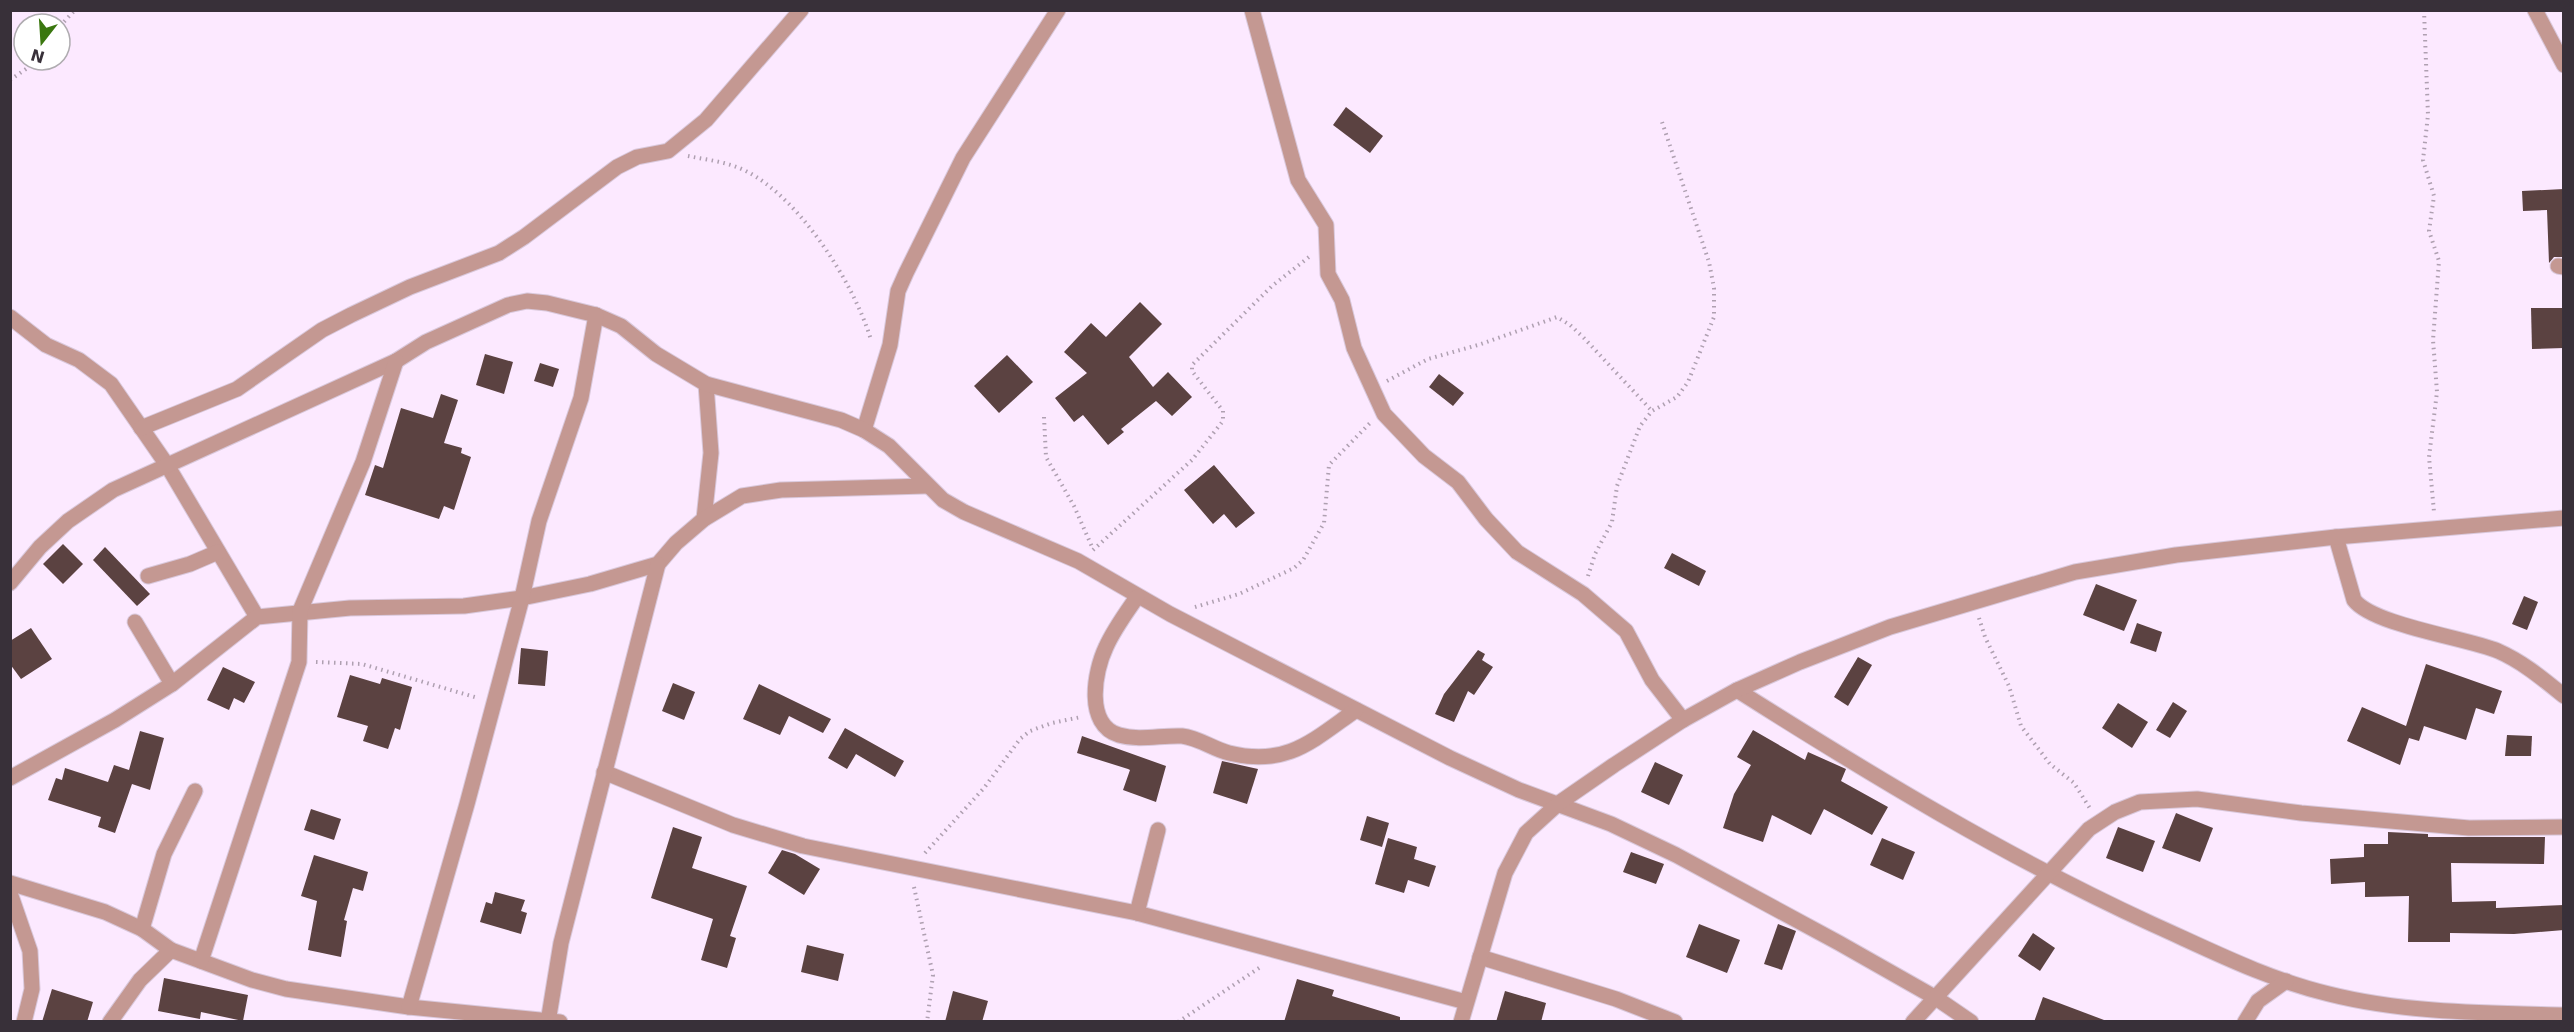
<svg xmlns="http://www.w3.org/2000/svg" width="2574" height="1032" font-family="'DejaVu Sans',sans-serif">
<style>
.building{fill:#5b4241}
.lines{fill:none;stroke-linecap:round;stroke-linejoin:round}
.minor-casing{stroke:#d9c8db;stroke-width:17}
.path{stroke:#afa0b1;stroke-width:4;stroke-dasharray:1.5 4.5;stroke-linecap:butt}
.minor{stroke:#c49892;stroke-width:15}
</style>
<rect width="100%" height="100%" fill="#fce9ff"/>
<!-- building -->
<g class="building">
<path d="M1346 107 1383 136 1370 153 1333 125Z"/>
<path d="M2564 189V257H2554L2549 263 2547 210 2523 211 2522 191Z"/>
<path d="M1140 302 1162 324 1129 357 1153 387 1168 372 1192 397 1172 416 1156 401 1121 429 1124 432 1108 445 1083 415 1074 422 1055 398 1087 373 1064 352 1091 323 1106 337Z"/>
<path d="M2531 308H2564V348L2532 349Z"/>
<path d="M485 354 513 362 504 394 476 385Z"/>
<path d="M1007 355 1033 382 999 413 974 386Z"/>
<path d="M540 363 559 369 553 387 534 381Z"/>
<path d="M1439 374 1464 393 1453 406 1429 387Z"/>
<path d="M441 394 458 400 444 443 462 448 461 453 471 457 454 510 444 506 439 519 365 495 375 465 383 468 401 408 433 418Z"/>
<path d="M1214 465 1255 513 1236 528 1224 514 1213 524 1184 490Z"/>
<path d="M63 544 83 564 63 584 43 564Z"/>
<path d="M105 547 150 594 137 606 93 560Z"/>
<path d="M1672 553 1706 571 1699 586 1664 568Z"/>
<path d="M2096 584 2137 600 2124 631 2083 615Z"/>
<path d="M2524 596 2538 602 2527 630 2512 624Z"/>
<path d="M2137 623 2162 632 2156 652 2130 643Z"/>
<path d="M31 628 52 659 21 679 10 664V641Z"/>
<path d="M521 648 548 651 545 686 518 684Z"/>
<path d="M1478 650 1485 654 1482 660 1493 667 1474 695 1468 691 1454 722 1435 714 1444 694Z"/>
<path d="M1858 657 1872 665 1848 706 1834 697Z"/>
<path d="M2426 664 2502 691 2494 714 2476 708 2466 740 2424 726 2419 741 2409 738 2400 765 2347 741 2362 707 2406 726Z"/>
<path d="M223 667 255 682 244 703 234 698 229 710 207 700Z"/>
<path d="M350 675 380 684 382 678 412 687 400 730 395 728 388 749 363 741 368 726 337 717Z"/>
<path d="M673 683 695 692 684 720 662 711Z"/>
<path d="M759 684 831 719 823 733 789 716 780 735 743 719Z"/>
<path d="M2173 702 2187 711 2170 738 2156 730Z"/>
<path d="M2118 703 2148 722 2132 748 2102 728Z"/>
<path d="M845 728 904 761 895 777 856 754 847 769 828 758Z"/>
<path d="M1753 730 1805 760 1808 752 1846 769 1841 781 1888 807 1872 835 1824 809 1811 835 1772 815 1763 842 1723 828 1734 794 1751 765 1737 757Z"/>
<path d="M140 731 164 738 150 790 132 784 115 833 98 827 101 817 48 800 56 778 62 780 65 768 108 782 114 765 129 770Z"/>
<path d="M2507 735 2532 736 2531 756H2505Z"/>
<path d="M1082 736 1166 766 1156 802 1123 790 1130 770 1128 769 1077 753Z"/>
<path d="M1222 761 1258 769 1247 804 1213 793Z"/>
<path d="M1655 762 1683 775 1669 805 1641 792Z"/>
<path d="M311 809 341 819 334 840 304 830Z"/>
<path d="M2176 813 2213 828 2200 862 2162 848Z"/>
<path d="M1367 816 1389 823 1382 847 1360 840Z"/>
<path d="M673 827 702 837 692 868 747 886 730 936 736 938 727 968 701 960 713 919 651 898Z"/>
<path d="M2118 827 2155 841 2143 872 2106 858Z"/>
<path d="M2388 832 2428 834V837H2545L2544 864 2451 863 2452 902 2496 901V908L2564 905V930L2514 934 2450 933V942H2408L2409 896 2365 897V882L2331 884 2330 859 2364 857V844H2388Z"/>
<path d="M1388 838 1417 847 1414 859 1436 866 1429 887 1408 880 1404 893 1375 884Z"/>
<path d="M1882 838 1915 852 1903 880 1870 865Z"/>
<path d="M782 850 795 854 820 869 804 895 768 873Z"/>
<path d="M1631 852 1664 864 1656 884 1623 872Z"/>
<path d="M314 855 368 872 363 891 353 888 344 920 347 921 341 957 308 950 317 901 301 896Z"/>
<path d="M495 892 525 900 521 911 527 913 521 934 480 922 486 902 492 904Z"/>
<path d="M1699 924 1740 940 1727 973 1686 957Z"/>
<path d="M1778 924 1796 931 1782 970 1764 964Z"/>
<path d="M2033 933 2055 948 2040 971 2018 956Z"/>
<path d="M807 945 844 954 838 981 801 972Z"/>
<path d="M164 978 248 995 243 1021 201 1012 200 1019 158 1011Z"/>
<path d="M1297 979 1334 990 1332 996 1400 1017V1022H1284Z"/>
<path d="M52 989 93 1002 87 1022H42Z"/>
<path d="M953 991 988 1001 982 1022H945Z"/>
<path d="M1505 991 1546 1003 1541 1022H1496Z"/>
<path d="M2043 997 2104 1020V1022H2034Z"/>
</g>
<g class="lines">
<!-- minor casing -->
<g class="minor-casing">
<g id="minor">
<path d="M1252 10 1298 180 1326 225 1328 274 1342 300 1354 348 1384 414 1424 456 1458 482 1486 519 1517 552 1583 594 1626 631 1652 680 1683 720"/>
<path d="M2535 10 2564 65"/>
<path d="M2558 266 2564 267"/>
<path d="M10 317 46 345 79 360 111 384 167 465 257 617"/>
<path d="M141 428 237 389 322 330 351 315 410 287 499 253 524 237 617 167 637 157 668 151 706 120 801 10"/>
<path d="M864 430 890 345 898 291 906 273 963 158 1058 10"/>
<path d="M704 519 711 453 706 384"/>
<path d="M2336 537 2354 600C2373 625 2466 638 2498 651 2523 662 2543 679 2564 696"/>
<path d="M148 576 190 564 218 552"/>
<path d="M10 583 40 547 68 521 113 490 396 361 426 342 508 305 527 301 547 303 596 315 621 326 656 354 706 384 841 420 864 430 889 446 943 500 964 512 1078 561 1170 614 1450 758 1519 790 1611 824 1676 855 1839 943 1936 998 1971 1022"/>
<path d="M1137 597C1126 613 1114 629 1106 647 1094 672 1085 725 1119 735 1140 741 1161 735 1182 736 1199 738 1213 749 1229 753 1287 767 1312 741 1356 710"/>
<path d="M135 622 172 684"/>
<path d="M1737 690C1871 775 2008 858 2152 924 2210 950 2266 979 2329 994 2404 1013 2486 1013 2564 1015"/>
<path d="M604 772 733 825 803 846 1137 913 1466 1002"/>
<path d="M10 778 115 720 172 684 257 617 350 608 464 606 522 598 590 584 658 564 676 543 704 519 742 496 781 490 926 486"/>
<path d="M10 883 105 912 142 929 171 950 252 980 286 989 409 1007 560 1022"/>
<path d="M10 893 30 951 32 989 24 1022"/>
<path d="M1137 913 1158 830"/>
<path d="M142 929 164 854 195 791"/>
<path d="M1480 957 1616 999 1675 1022"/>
<path d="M201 961 299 662 300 611 363 462 396 361"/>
<path d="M409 1007 467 804 522 598 539 521 581 398 596 315"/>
<path d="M110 1022 140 980 171 950"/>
<path d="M548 1022 561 943 658 564"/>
<path d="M1461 1022 1505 873 1526 833 1559 803 1614 765 1683 720 1737 690 1800 662 1890 627 2075 572 2176 555 2336 537 2564 518"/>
<path d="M1913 1022 2089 829 2115 812 2140 802 2197 799 2301 813 2469 828 2564 827"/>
<path d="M2245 1022 2258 1001 2286 981"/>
</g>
</g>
<!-- path -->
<g class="path">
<path d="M2424 10 2428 115 2423 160 2434 196 2429 231 2439 261 2433 340 2437 392 2429 457 2434 512"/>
<path d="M60 26 75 10"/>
<path d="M10 80 39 60"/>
<path d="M688 156C703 159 719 161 734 166 793 186 854 282 871 340"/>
<path d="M10 204V254"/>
<path d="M1387 381 1428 359 1478 345 1557 317 1570 325 1583 337 1652 411"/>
<path d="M1044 417 1046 457 1074 506 1093 549"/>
<path d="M1093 550 1192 460 1223 421V411L1192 371V365L1272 286 1309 257"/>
<path d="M1588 576 1595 554 1612 522 1617 486 1640 426 1652 411 1677 397 1688 382 1714 317V288L1709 262 1662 122"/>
<path d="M1195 607 1239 594 1294 568 1303 560 1324 523 1329 465 1371 422"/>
<path d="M1979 618 1985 637 2009 686 2021 726 2050 764 2074 783 2091 810"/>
<path d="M316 662 362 664 478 698"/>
<path d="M925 853 984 788 1020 739 1030 731 1052 723 1081 717"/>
<path d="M914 887 933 975 927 1022"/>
<path d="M1178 1022 1262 966"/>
</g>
<!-- minor -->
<use href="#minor" class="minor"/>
</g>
<!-- border -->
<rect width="2574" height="1032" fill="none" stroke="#383039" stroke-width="24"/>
<!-- north arrow -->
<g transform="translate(42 42) rotate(197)"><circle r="28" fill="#ffffff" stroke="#afacb0" stroke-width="1.5"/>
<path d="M0-4.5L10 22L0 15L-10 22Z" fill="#3a770f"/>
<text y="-9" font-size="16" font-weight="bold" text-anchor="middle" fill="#383039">N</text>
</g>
</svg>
